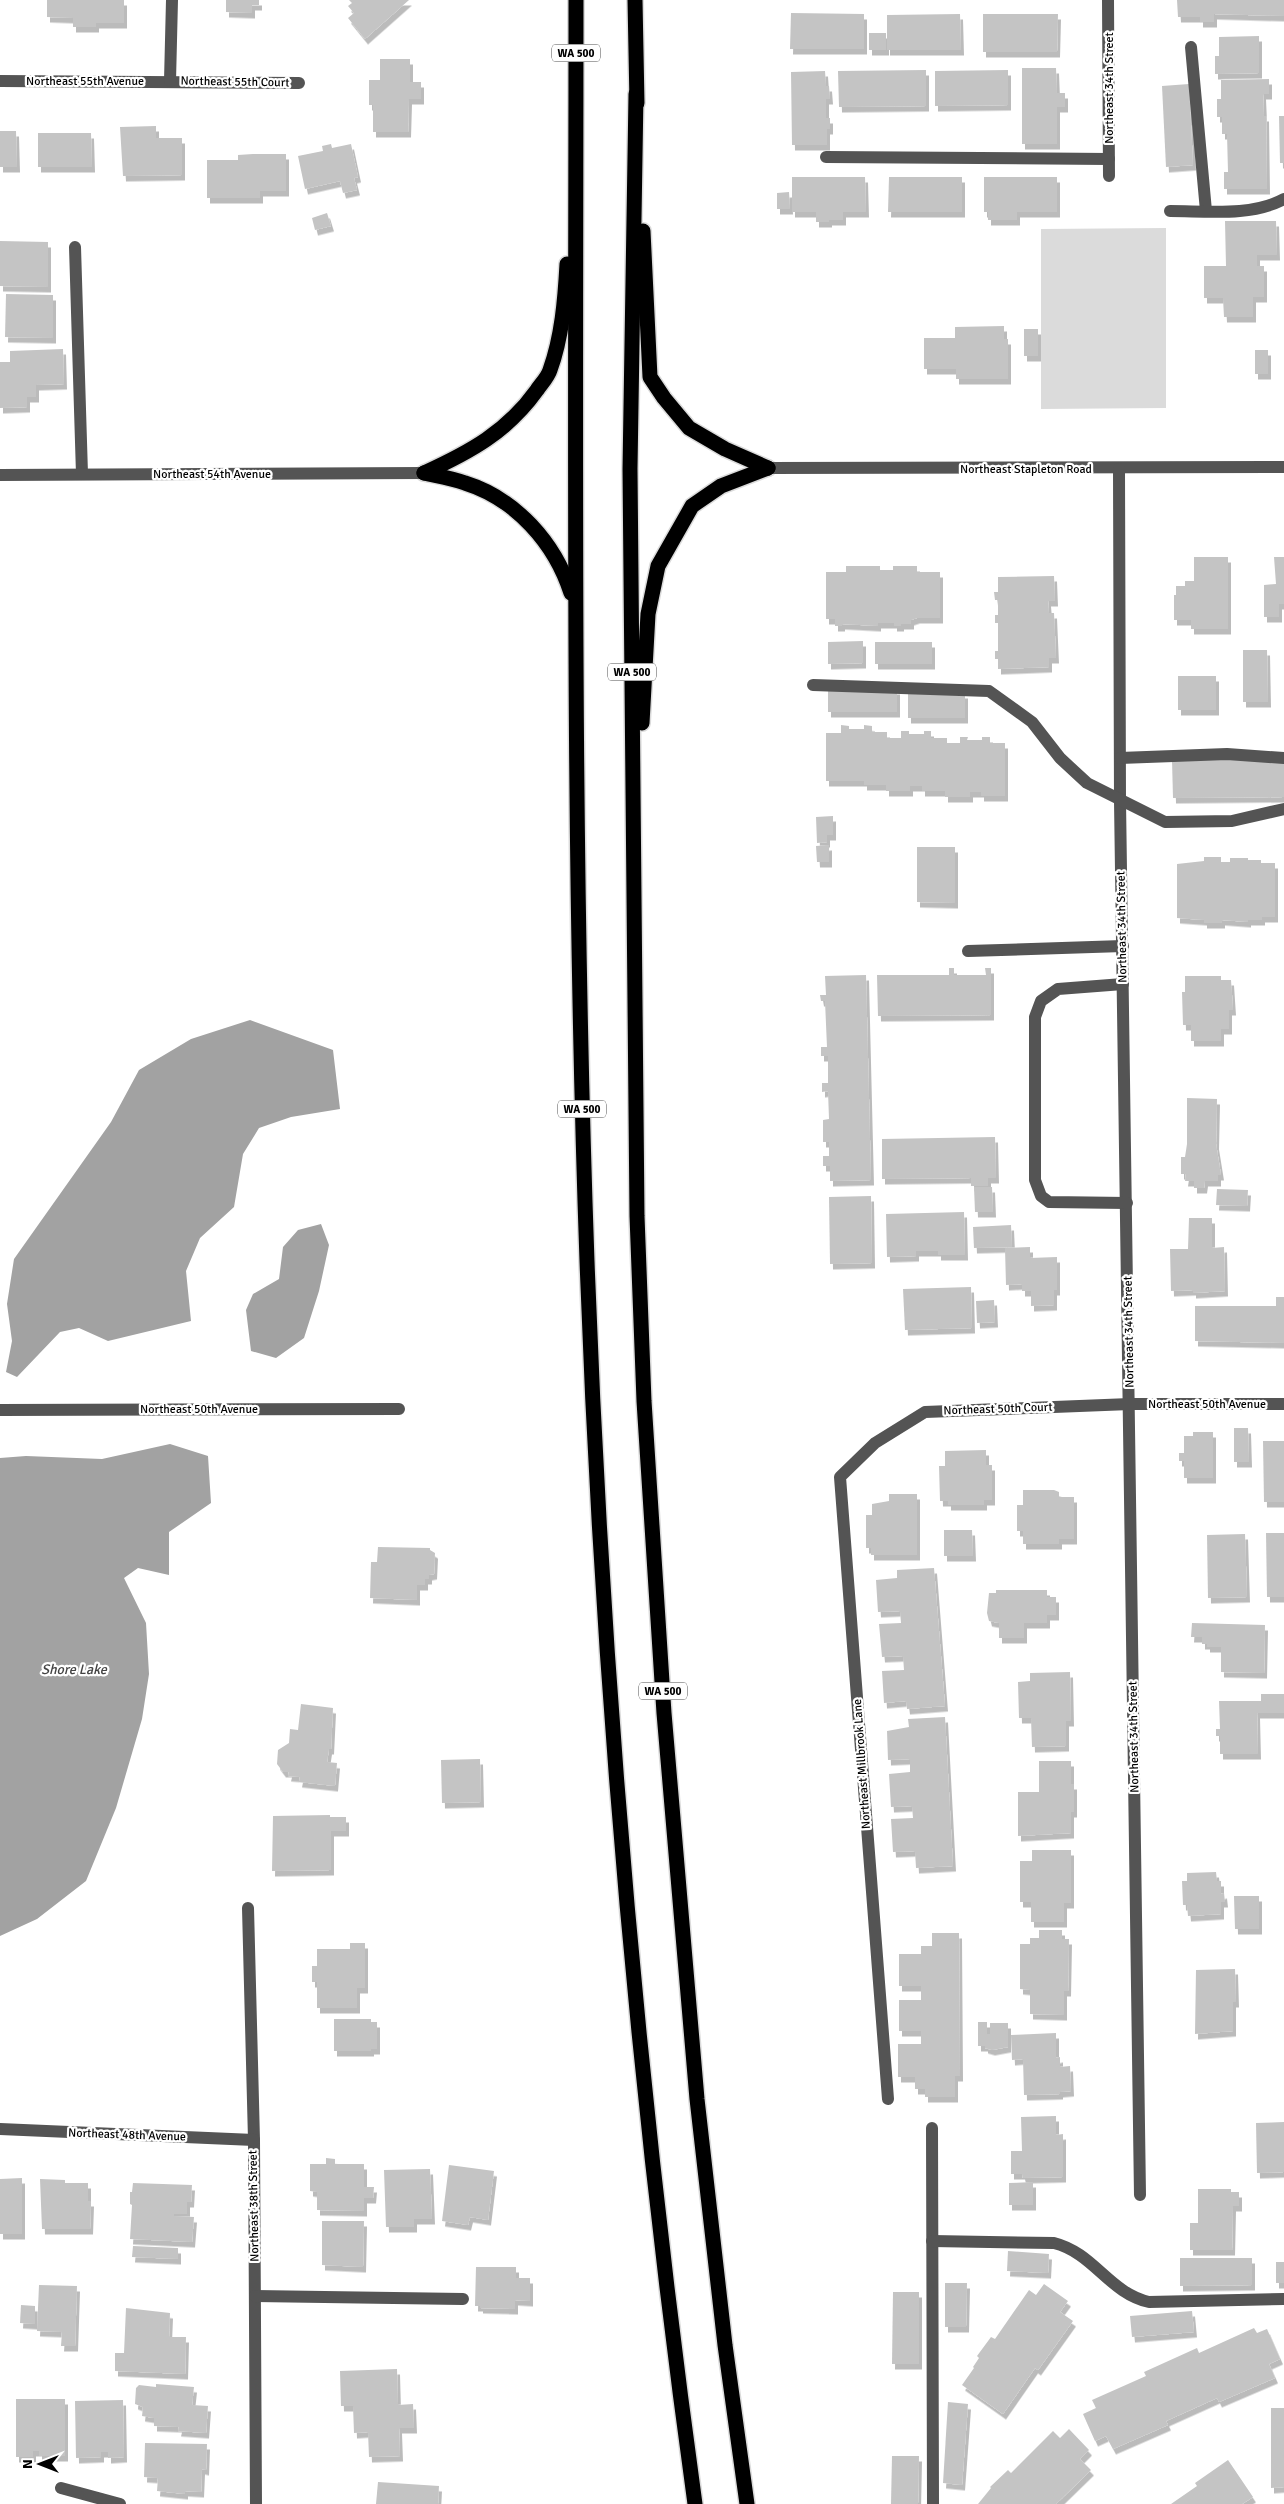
<svg xmlns="http://www.w3.org/2000/svg" width="1284" height="2504" font-family="Signika,sans-serif">
<style>
.green{fill:#dbdbdb}
.water{fill:#a2a2a2}
.building{fill:#c4c4c4;filter:url(#shadow)}
.lines{fill:none;stroke-linecap:round;stroke-linejoin:round}
.highway-casing{stroke:#dbdbdb;stroke-width:18}
.minor{stroke:#545454;stroke-width:12}
.highway{stroke:#000;stroke-width:15}
.labels{text-anchor:middle;dominant-baseline:central;stroke-width:4.5;stroke-linejoin:round;paint-order:stroke}
.shield{fill:#fff;stroke:#4c4c4c;stroke-width:1}
.shield-label{font-size:11px;font-weight:bold;fill:#000}
.street-label{font-size:12px;fill:#000;stroke:#fff}
.water-label{font-size:14px;font-style:italic;fill:#434343;stroke:#fff}
</style>
<defs>
<filter id="shadow"><feDropShadow dx="3" dy="5.5" stdDeviation="0" flood-color="#0004"/></filter>
</defs>
<rect width="100%" height="100%" fill="#fff"/>
<!-- green -->
<path class="green" d="M1166 228V408L1041 409V229Z"/>
<!-- water -->
<g class="water">
<path d="M250 1020 333 1050 340 1109 291 1117 259 1128 243 1154 234 1207 200 1238 186 1271 191 1321 108 1341 79 1328 60 1332 17 1377 6 1372 12 1341 7 1304 14 1259 111 1122 139 1070 191 1039Z"/>
<path d="M321 1224 329 1245 319 1291 304 1338 276 1358 251 1351 246 1310 253 1294 279 1279 283 1247 298 1230Z"/>
<path d="M170 1444 208 1456 211 1503 169 1532V1575L138 1568 124 1578 146 1623 149 1674 142 1719 116 1808 86 1881 37 1919 0 1936V1458L26 1456 102 1459Z"/>
</g>
<!-- building -->
<g class="building">
<path d="M47 0H124V23H96V27H73V18L47 17Z"/>
<path d="M226 0H259V5H252V13L226 12Z"/>
<path d="M349 0H409L365 39 348 18 354 13 348 6 352 3Z"/>
<path d="M1177 0H1284V16L1214 14V22H1200V17H1178Z"/>
<path d="M791 13 864 14V49H790Z"/>
<path d="M960 14 961 50H887V15Z"/>
<path d="M983 14H1058L1057 52H983Z"/>
<rect x="869" y="33" width="17" height="17"/>
<path d="M1259 36V73L1215 74V56H1219V37Z"/>
<path d="M380 59H410V82H421V99H409L408 132H373V105H369V80H380Z"/>
<path d="M1022 68H1056L1057 93H1065V107H1057V144H1022Z"/>
<path d="M926 70V106L839 107 838 71Z"/>
<path d="M1008 70V105L935 106V71Z"/>
<path d="M825 71 826 86H829L830 99H826V118H830V129H827V145H792L791 72Z"/>
<path d="M1269 79V94H1263L1264 116H1266L1267 189H1224V172H1228L1227 134H1222V117H1217V99H1221V80Z"/>
<path d="M1189 84 1193 165 1166 167 1162 86Z"/>
<path d="M1279 116H1284V163H1280Z"/>
<path d="M156 126V138H182V175L123 176 120 127Z"/>
<path d="M0 131H16L17 167H0Z"/>
<path d="M38 133H91L92 167H38Z"/>
<path d="M331 144 332 148 351 144 358 177 354 178 357 190 343 193 340 181 305 189 298 156 323 151 322 146Z"/>
<path d="M253 154H286V191H260V198H207V160H238V155Z"/>
<path d="M792 177H865L866 212H843V220H829V222H816V212H792Z"/>
<path d="M889 177H962V212H888Z"/>
<path d="M984 177H1057V212H1017V220H988V212H984Z"/>
<path d="M789 192 790 209H777V193Z"/>
<path d="M327 213 331 226 315 230 312 218Z"/>
<path d="M1225 221H1276L1277 255H1257V266H1264V297H1253V317H1224L1223 298H1204V266H1226Z"/>
<path d="M0 241 48 242V287L0 286Z"/>
<path d="M6 294 53 295V338L5 337Z"/>
<path d="M1004 326V339H1008V379H956V369H924V338H955V327Z"/>
<rect x="1024" y="329" width="14" height="27"/>
<path d="M63 349 64 384 36 385V397H27V407L0 408V362H10V351Z"/>
<rect x="1255" y="350" width="13" height="24"/>
<path d="M1194 557H1228V629H1191V620H1174V595H1176V586H1185V581H1194Z"/>
<path d="M1274 557H1284V604H1279V617H1264V585L1276 584Z"/>
<path d="M846 566H880V570H893V566H917V572H940V618H917L911 620V624H901V626H894V623H878V626L842 624V626H835V619H826V572H846Z"/>
<path d="M1054 576 1055 601H1048L1049 613H1054L1056 658H1049V667L998 669V659H995V651H998V623H995V615H998V600H995L994 592H998V577Z"/>
<path d="M863 641V663L828 664V642Z"/>
<rect x="875" y="642" width="57" height="22"/>
<path d="M1243 650H1267L1268 702H1243Z"/>
<rect x="1178" y="676" width="38" height="34"/>
<rect x="828" y="689" width="69" height="23"/>
<rect x="908" y="693" width="57" height="25"/>
<path d="M841 725 849 726V729H864V725L872 726V732H887V738H901V731H909V734H924V731H931V738H947V743H960V737H968L967 740H982V737H990V743H1005V796H981V792H970V797H945V791H922V786H910V791H886V785H864V781H826V733H841Z"/>
<path d="M1284 759V797L1173 798 1172 760Z"/>
<path d="M833 816V835H827V842L817 843 816 817Z"/>
<path d="M829 845V862H817L816 846Z"/>
<path d="M917 847H955V903L917 902Z"/>
<path d="M1204 857H1221V862H1230V858H1248V860H1261V863H1275V917H1262V920H1248V922L1222 920V923H1204V920L1177 918V864L1204 861Z"/>
<path d="M949 968H954V975H986L985 968H991V1015L878 1016 877 975H949Z"/>
<path d="M866 975 871 1180 830 1181V1166H823V1156H829V1142H823V1120L829 1119 828 1091 822 1092V1083H828V1056H821V1047H827L825 1001H821L820 995H826L825 976Z"/>
<path d="M1185 976H1221V980H1231L1233 1010H1229V1029H1221V1041H1191V1025H1183L1182 992H1185Z"/>
<path d="M1187 1098 1217 1099 1216 1144 1221 1175H1218V1181H1205L1204 1188H1194V1181H1185L1186 1174H1181V1157H1185L1187 1144Z"/>
<path d="M995 1137 996 1178H988V1186H971V1178L882 1179V1139Z"/>
<path d="M974 1187H992L993 1212H975Z"/>
<path d="M1217 1189 1248 1190 1247 1206 1216 1205Z"/>
<path d="M871 1196 872 1263 830 1264 829 1197Z"/>
<path d="M964 1212 965 1255H938V1251H916V1256L887 1257 886 1214Z"/>
<path d="M1189 1218H1212V1248L1224 1247 1225 1291 1193 1293V1290L1171 1291 1170 1249H1188Z"/>
<path d="M1011 1225 1012 1247 974 1248 973 1227Z"/>
<path d="M1030 1247V1258L1057 1257V1290H1054V1305L1031 1306V1291H1022V1284L1006 1285 1005 1248Z"/>
<path d="M971 1287 972 1328 905 1330 903 1289Z"/>
<path d="M1276 1297H1284V1343L1195 1341V1306H1276Z"/>
<path d="M994 1300 995 1322 977 1323 976 1301Z"/>
<path d="M1234 1428H1248L1249 1462H1234Z"/>
<path d="M1193 1432H1213V1478H1184V1461H1179V1453H1184V1436H1193Z"/>
<path d="M1263 1441H1284V1502H1264Z"/>
<path d="M986 1450V1465H992V1500H984V1505H948V1501H940L939 1466H945V1451Z"/>
<path d="M1023 1490H1054L1059 1492V1497H1074V1539H1059V1544H1023V1531H1017V1505H1023Z"/>
<path d="M889 1494H917V1555H871V1548H866V1515H872V1504L889 1501Z"/>
<path d="M944 1530H972L973 1556H944Z"/>
<path d="M1266 1533H1284V1597H1267Z"/>
<path d="M1245 1534 1247 1597 1208 1598 1207 1535Z"/>
<path d="M378 1547 430 1548V1550L435 1553 434 1574 429 1575V1579H425V1585H417V1600L370 1598 371 1562H377Z"/>
<path d="M934 1568 945 1706 907 1709 906 1701 884 1703 882 1671 904 1670 903 1656 882 1657 879 1624 901 1623 900 1611 878 1612 876 1580 897 1578V1570Z"/>
<path d="M996 1590H1047V1597H1056V1615H1047V1623H1024V1638H999V1623L989 1621 987 1613 989 1593H996Z"/>
<path d="M1192 1623 1265 1625 1264 1673 1221 1672V1647H1207V1644H1202V1637H1191Z"/>
<path d="M1070 1672 1071 1721H1066V1746L1032 1747 1031 1718H1019L1018 1682 1030 1681V1673Z"/>
<path d="M1261 1694H1284V1713H1257L1258 1754H1220V1736H1216V1729H1220L1219 1701H1261Z"/>
<path d="M301 1704 333 1708 331 1749H329L327 1762 337 1763 335 1786 299 1782 300 1777 288 1776 289 1772H283L277 1764 278 1750 289 1743 290 1729 298 1730Z"/>
<path d="M945 1717 953 1866 916 1868 915 1851 893 1852 891 1819 913 1818 912 1806 891 1807 889 1774 910 1772V1759L888 1760 887 1731 909 1727 908 1719Z"/>
<path d="M480 1759 481 1802 442 1803 441 1760Z"/>
<path d="M1039 1761H1071V1784H1074V1812H1071V1833L1018 1836V1792H1039Z"/>
<path d="M330 1815V1817H346V1831H331V1870L272 1871 273 1816Z"/>
<path d="M1032 1850H1071V1903H1064V1922H1031V1902H1020V1861H1032Z"/>
<path d="M1216 1872 1217 1881H1221V1894L1224 1893 1225 1902H1221V1914L1188 1916 1187 1905H1183L1182 1881H1187V1873Z"/>
<path d="M1234 1896H1259V1929H1235Z"/>
<path d="M1039 1930H1062V1939H1069L1068 1991H1064V2015L1030 2014V1990L1020 1989V1944H1030V1938H1039Z"/>
<path d="M932 1933H959L960 2076H955V2097H925V2089H915V2077H898V2044H921V2031H899V2000H921V1986H899V1954H921V1946H932Z"/>
<path d="M350 1943H365V1988H357V2008H317V1982H312V1966H317V1949H350Z"/>
<path d="M1235 1969 1236 2002H1233V2031L1195 2034 1196 1970Z"/>
<path d="M334 2019H371V2022H377V2049H371V2051H334Z"/>
<path d="M978 2022H987V2034H990V2023H1008V2047L992 2050 985 2048V2046H978Z"/>
<path d="M1056 2033V2058L1060 2057V2067L1070 2066 1071 2091 1060 2092V2094L1024 2095 1023 2059 1012 2060 1011 2035Z"/>
<path d="M1056 2116V2135L1063 2134V2177L1023 2178 1022 2174H1011V2151H1022L1021 2117Z"/>
<path d="M1284 2122V2172L1257 2173 1256 2123Z"/>
<path d="M326 2158 335 2159V2164H364V2187H374L373 2198H364V2211L317 2210V2192L310 2191V2164H326Z"/>
<path d="M449 2165 494 2171 488 2220 470 2217 468 2225 442 2221Z"/>
<path d="M430 2169 432 2219H414V2227H386L384 2170Z"/>
<path d="M22 2178V2234H0V2179Z"/>
<path d="M40 2179 65 2180V2183H88V2201H91L90 2229H42Z"/>
<path d="M1033 2182V2205H1009V2183Z"/>
<path d="M133 2183 192 2185 191 2202H187V2214H174V2216L194 2217 192 2242 130 2239 132 2205 130 2204V2192H132Z"/>
<path d="M1198 2189H1231V2192H1239V2206H1233L1232 2250H1190V2223H1198Z"/>
<path d="M322 2221H364L363 2267 322 2265Z"/>
<path d="M133 2246 178 2248V2259L132 2257Z"/>
<path d="M1008 2251 1049 2254 1048 2273 1007 2271Z"/>
<path d="M1180 2258H1252V2285L1180 2286Z"/>
<rect x="1276" y="2262" width="8" height="21"/>
<path d="M476 2267H516V2278H530V2301L515 2300V2309L480 2308V2306H475Z"/>
<path d="M945 2283H967L966 2327H945Z"/>
<path d="M1044 2284 1068 2301 1060 2312 1073 2321 1038 2370 1035 2368 1003 2414 962 2385 974 2368 973 2367 979 2358 977 2356 991 2337 995 2339 1029 2290 1036 2295Z"/>
<path d="M39 2285 77 2286 75 2346H61L62 2332 37 2331Z"/>
<path d="M893 2292H919V2364H892Z"/>
<path d="M21 2305 35 2306V2324L20 2323Z"/>
<path d="M126 2308 170 2313 169 2337H186L185 2374 115 2371V2353H124Z"/>
<path d="M1192 2311 1194 2332 1132 2337 1130 2316Z"/>
<path d="M1254 2328 1257 2333 1267 2329 1280 2359 1269 2364 1275 2378 1219 2402 1217 2398 1166 2421 1168 2425 1113 2449 1106 2436 1095 2441 1083 2414 1096 2408 1092 2400 1146 2376 1144 2372 1197 2348 1199 2353Z"/>
<path d="M397 2369 398 2405 413 2404 414 2428H399L400 2456 369 2457 368 2432 354 2433 353 2406H341L340 2371Z"/>
<path d="M156 2384 194 2387 192 2405 208 2406 206 2433 178 2431 179 2427 154 2426V2418L142 2416 143 2407 135 2404 136 2388 139 2385 156 2387Z"/>
<path d="M16 2399H65V2456H39V2451H33V2457H16Z"/>
<path d="M123 2400 124 2457 108 2458V2452H101V2457L76 2458 75 2401Z"/>
<path d="M948 2402 968 2404 962 2485 943 2483Z"/>
<path d="M1271 2408H1284V2487L1271 2488Z"/>
<path d="M1069 2429 1089 2450 1080 2459 1091 2470 1056 2504H978L991 2488 990 2487 1008 2470 1011 2473 1053 2431 1060 2438Z"/>
<path d="M145 2443 207 2444 206 2470 202 2469 201 2492 185 2491V2494L157 2491 158 2478 144 2477Z"/>
<path d="M892 2456H919L918 2504H891Z"/>
<path d="M1228 2460 1253 2497 1242 2504H1171L1197 2486 1195 2483Z"/>
<path d="M378 2482 439 2486 438 2504H376Z"/>
</g>
<g class="lines">
<!-- highway casing -->
<g class="highway-casing">
<g id="highway">
<path d="M576 0C576 420 572 841 587 1261 602 1677 638 2092 695 2504"/>
<path d="M635 0 637 103"/>
<path d="M636 94 630 469 637 1216 644 1401 664 1713 697 2099 725 2345 747 2504"/>
<path d="M643 231 650 377 664 398 689 428 725 449 768 468"/>
<path d="M424 473C470 452 507 432 537 390 541 384 548 377 550 370 562 337 565 300 567 264"/>
<path d="M424 473C438 476 452 478 465 483 516 499 555 543 571 593"/>
<path d="M642 723 648 614 658 566 692 506 721 486 768 468"/>
</g>
</g>
<!-- minor -->
<g class="minor">
<path d="M1108 0 1109 176"/>
<path d="M1191 47 1206 211"/>
<path d="M0 81 299 83"/>
<path d="M170 81 172 0"/>
<path d="M826 157 1109 159"/>
<path d="M1170 211C1206 211 1251 217 1284 199"/>
<path d="M75 247 82 474"/>
<path d="M768 468 1284 467"/>
<path d="M1119 469 1120 801 1140 2195"/>
<path d="M0 475 424 473"/>
<path d="M813 685 989 691 1032 722 1060 758 1087 783 1165 822 1232 821 1284 809"/>
<path d="M1120 758 1227 754 1284 758"/>
<path d="M968 951 1123 946"/>
<path d="M1123 984 1058 989 1041 1001 1035 1017V1180L1041 1196 1049 1202 1127 1203"/>
<path d="M0 1410 399 1409"/>
<path d="M248 1908 254 2140 256 2504"/>
<path d="M888 2099 840 1477 875 1443 925 1412 1130 1404H1284"/>
<path d="M932 2128 933 2504"/>
<path d="M0 2129 254 2140"/>
<path d="M932 2241 1054 2243C1094 2253 1109 2293 1149 2302L1284 2299"/>
<path d="M255 2296 463 2299"/>
<path d="M61 2488 120 2504"/>
</g>
<!-- highway -->
<use href="#highway" class="highway"/>
</g>
<g class="labels">
<!-- shield labels -->
<g class="shield">
<rect x="552" y="44.5" width="48" height="17" rx="4"/>
<rect x="608" y="663.5" width="48" height="17" rx="4"/>
<rect x="558" y="1100.5" width="48" height="17" rx="4"/>
<rect x="639" y="1682.5" width="48" height="17" rx="4"/>
</g>
<g class="shield-label">
<text x="576" y="53">WA 500</text>
<text x="632" y="672">WA 500</text>
<text x="582" y="1109">WA 500</text>
<text x="663" y="1691">WA 500</text>
</g>
<!-- street labels -->
<g class="street-label">
<text x="85" y="81">Northeast 55th Avenue</text>
<text transform="translate(235 82) rotate(1)">Northeast 55th Court</text>
<text transform="translate(1109 88) rotate(-90)">Northeast 34th Street</text>
<text x="1026" y="469">Northeast Stapleton Road</text>
<text x="212" y="474">Northeast 54th Avenue</text>
<text transform="translate(1122 927) rotate(-91)">Northeast 34th Street</text>
<text transform="translate(1129 1332) rotate(-91)">Northeast 34th Street</text>
<text x="1207" y="1404">Northeast 50th Avenue</text>
<text x="199" y="1409">Northeast 50th Avenue</text>
<text transform="translate(998 1409) rotate(-2)">Northeast 50th Court</text>
<text transform="translate(1134 1737) rotate(-91)">Northeast 34th Street</text>
<text transform="translate(862 1764) rotate(-94)">Northeast Millbrook Lane</text>
<text transform="translate(127 2135) rotate(2)">Northeast 48th Avenue</text>
<text transform="translate(254 2206) rotate(-91)">Northeast 38th Street</text>
</g>
<!-- water labels -->
<g class="water-label">
<text x="74" y="1669">Shore Lake</text>
</g>
</g>
<!-- north arrow -->
<g transform="translate(40 2464) rotate(270)" stroke="#ffffff" stroke-width="4" paint-order="stroke">
<path d="M0-4L9 19L0 12L-9 19Z" fill="#000000"/>
<text y="-8" font-size="14" font-weight="bold" text-anchor="middle" fill="#000000">N</text>
</g>
</svg>
